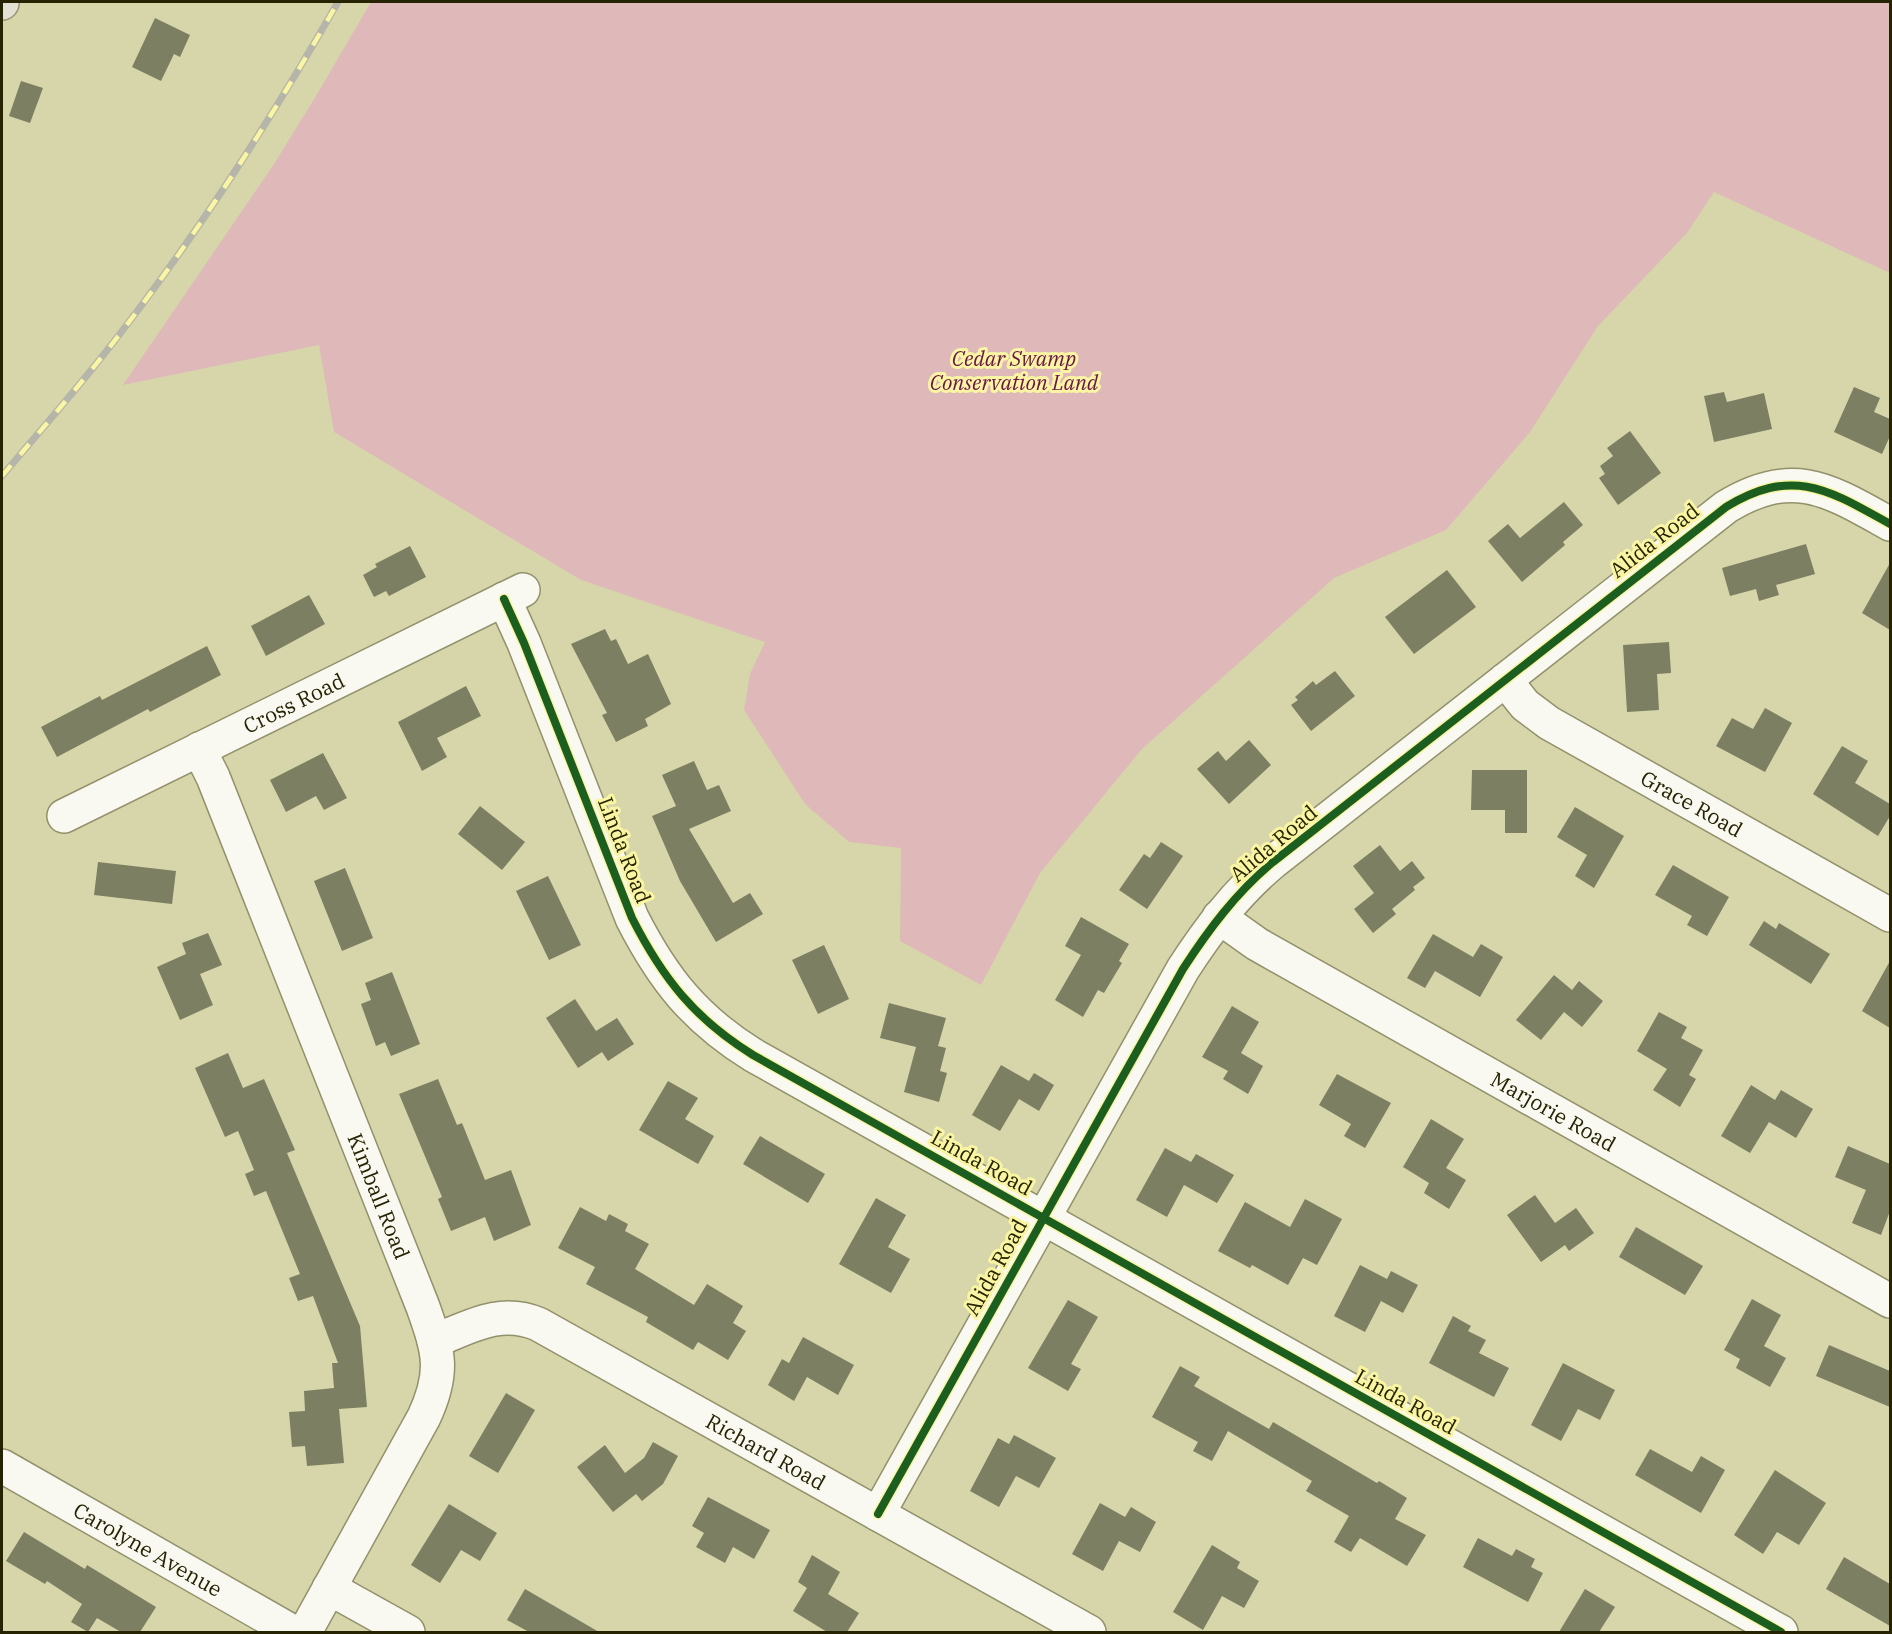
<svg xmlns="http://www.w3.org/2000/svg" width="1892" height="1634" font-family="'IBM Plex Serif',serif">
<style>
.green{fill:#dfb9b9}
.building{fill:#7c7f61}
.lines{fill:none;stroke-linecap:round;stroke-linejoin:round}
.minor-casing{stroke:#92916c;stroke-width:36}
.major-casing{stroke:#989777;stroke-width:36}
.minor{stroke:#f9f9f2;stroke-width:33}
.major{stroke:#e2e1d4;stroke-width:33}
.rail-casing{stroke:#b5b5aa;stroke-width:7}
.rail{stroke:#f9f5a3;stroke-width:4.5;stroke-dasharray:14;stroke-linecap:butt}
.cycleway-casing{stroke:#f9f5a3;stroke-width:11}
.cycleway{stroke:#1b5e20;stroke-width:8}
.labels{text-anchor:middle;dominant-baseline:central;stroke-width:6;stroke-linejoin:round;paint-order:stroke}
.park-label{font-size:21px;font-style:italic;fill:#6a144b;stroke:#f9f5a3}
.street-label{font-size:21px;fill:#252301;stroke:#f9f5a3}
</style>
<rect width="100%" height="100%" fill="#d7d6aa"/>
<!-- green -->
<path class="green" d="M371 2H1890V273L1714 192 1687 233 1598 326 1530 432 1446 530 1334 578 1142 749 1040 873 981 985 900 941 901 848 849 842 805 804 744 710 750 674 765 642 581 580 334 432 319 345 123 385 274 164 316 96Z"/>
<!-- building -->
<g class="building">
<path d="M155 18 190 35 180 57 174 54 161 81 132 67Z"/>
<path d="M21 81 43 88 30 123 9 116Z"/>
<path d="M1854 387 1880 398 1874 412 1890 419V436L1882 454 1834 432Z"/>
<path d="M1724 392 1727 402 1764 393 1772 429 1714 442 1704 396Z"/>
<path d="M1630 431 1661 473 1618 505 1599 478 1605 474 1600 466 1613 456 1607 448Z"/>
<path d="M1564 502 1583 525 1563 542 1565 545 1522 582 1488 541 1508 524 1520 538Z"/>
<path d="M1806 544 1815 574 1776 585 1779 595 1759 601 1756 589 1730 596 1722 568Z"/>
<path d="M410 546 426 577 389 596 386 591 374 597 363 575 377 567 375 564Z"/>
<path d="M1890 563V630L1862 613Z"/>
<path d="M1447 570 1476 607 1414 654 1385 617Z"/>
<path d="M309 595 325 624 266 656 251 626Z"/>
<path d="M605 629 611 641 616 639 628 664 648 654 671 704 645 719 648 726 616 742 602 715 607 713 571 644Z"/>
<path d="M1669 642 1671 673 1657 674 1659 710 1627 712 1623 645Z"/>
<path d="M207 646 221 675 150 712 148 709 57 757 41 727 100 696 102 700Z"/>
<path d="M1335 671 1355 696 1311 731 1291 705 1298 700 1295 697 1313 681 1316 685Z"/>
<path d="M466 686 481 716 437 738 447 757 422 771 398 722Z"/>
<path d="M1765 708 1792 723 1765 772 1716 746 1732 718 1753 729Z"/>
<path d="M1249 740 1271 765 1229 804 1197 769 1218 751 1226 761Z"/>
<path d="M1842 746 1868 761 1855 783 1890 804V816L1878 836 1813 794Z"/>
<path d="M323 753 347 798 324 810 316 796 286 812 270 780Z"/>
<path d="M694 761 707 790 719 785 731 811 689 829 733 903 750 893 763 914 716 942 680 881 652 816 676 806 662 775Z"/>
<path d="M1472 770H1527V833H1505V810H1471Z"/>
<path d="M480 806 525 842 502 870 458 834Z"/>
<path d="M1575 807 1624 836 1594 888 1575 876 1587 855 1557 837Z"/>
<path d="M1161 842 1183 856 1147 909 1119 890 1144 854 1150 858Z"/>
<path d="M1380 845 1400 871 1412 861 1425 878 1413 887 1415 890 1392 909 1396 914 1373 933 1354 909 1374 893 1353 866Z"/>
<path d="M98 862 176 871 172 904 94 895Z"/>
<path d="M1673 865 1729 897 1707 936 1687 925 1692 916 1655 895Z"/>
<path d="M345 868 373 938 342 951 314 881Z"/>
<path d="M548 876 581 945 549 960 516 891Z"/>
<path d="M1081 917 1129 944 1119 961 1122 963 1104 993 1098 990 1083 1017 1055 1000 1081 955 1065 946Z"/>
<path d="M1764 921 1776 929 1779 923 1830 954 1811 984 1749 945Z"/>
<path d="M208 933 222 965 200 974 213 1005 180 1020 157 967 186 954 182 943Z"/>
<path d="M1433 934 1473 957 1481 944 1503 957 1480 997 1435 971 1425 988 1407 978Z"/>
<path d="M824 945 849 999 818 1014 792 960Z"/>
<path d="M1890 961V1028L1862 1011Z"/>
<path d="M392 972 420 1044 391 1056 385 1042 376 1046 361 1004 371 1000 365 983Z"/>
<path d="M1554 975 1572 990 1579 981 1603 1001 1582 1027 1564 1012 1541 1040 1516 1020Z"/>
<path d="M575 999 596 1031 617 1018 634 1044 608 1061 602 1052 578 1068 546 1018Z"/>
<path d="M889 1003 946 1018 938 1046 946 1048 940 1071 947 1073 939 1102 904 1092 916 1047 880 1038Z"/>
<path d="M1232 1006 1259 1022 1241 1053 1263 1066 1248 1094 1223 1079 1228 1071 1202 1057Z"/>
<path d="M1659 1012 1687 1027 1681 1038 1703 1050 1689 1075 1696 1079 1680 1107 1653 1090 1667 1069 1637 1051Z"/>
<path d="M228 1053 243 1088 264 1079 295 1150 287 1153 360 1326 367 1407 339 1409 344 1463 307 1466 305 1446 292 1447 289 1412 305 1411 304 1391 334 1388 332 1363H338L313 1296 298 1301 289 1278 300 1274 266 1191 254 1196 245 1174 254 1170 238 1131 225 1137 195 1068Z"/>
<path d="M1001 1065 1029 1081 1034 1073 1054 1085 1039 1111 1019 1099 1000 1131 972 1115Z"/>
<path d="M1337 1074 1391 1103 1365 1148 1344 1136 1351 1124 1319 1105Z"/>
<path d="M438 1079 457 1125 462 1123 485 1180 511 1170 531 1225 494 1241 485 1217 451 1231 438 1199 442 1197 399 1094Z"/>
<path d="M668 1081 698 1098 685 1119 714 1136 698 1164 639 1130Z"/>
<path d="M1751 1085 1775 1100 1781 1090 1813 1109 1796 1138 1769 1122 1750 1153 1721 1136Z"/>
<path d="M1431 1119 1464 1139 1446 1168 1466 1180 1449 1209 1424 1193 1429 1183 1403 1167Z"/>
<path d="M760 1136 825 1174 808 1203 743 1164Z"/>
<path d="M1848 1146 1890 1164V1211L1881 1235 1852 1223 1866 1190 1835 1177Z"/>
<path d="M1165 1148 1191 1162 1196 1154 1234 1175 1217 1203 1184 1185 1167 1217 1136 1200Z"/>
<path d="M1535 1195 1555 1223 1576 1208 1594 1233 1569 1251 1565 1245 1541 1262 1507 1215Z"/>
<path d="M876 1198 906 1215 888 1247 910 1259 891 1293 839 1264Z"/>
<path d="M1305 1199 1342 1219 1317 1265 1303 1258 1288 1285 1252 1265 1250 1268 1218 1251 1245 1202 1290 1227Z"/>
<path d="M580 1207 606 1221 609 1214 628 1224 625 1231 649 1244 635 1269 694 1305 707 1284 743 1306 733 1323 746 1331 728 1360 698 1342 693 1350 646 1322 648 1317 586 1284 595 1267 558 1248Z"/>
<path d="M1636 1227 1703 1266 1685 1295 1619 1257Z"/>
<path d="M1360 1265 1387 1279 1391 1271 1418 1285 1403 1313 1381 1301 1365 1332 1334 1316Z"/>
<path d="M1752 1299 1781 1315 1764 1346 1786 1358 1770 1387 1736 1368 1740 1359 1724 1350Z"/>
<path d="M1068 1300 1098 1317 1071 1364 1081 1369 1068 1391 1028 1368Z"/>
<path d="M1453 1316 1471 1326 1468 1331 1486 1340 1479 1353 1509 1368 1494 1397 1429 1363Z"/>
<path d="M803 1337 854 1365 838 1395 807 1377 794 1401 768 1385 782 1359 789 1363Z"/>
<path d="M1829 1345 1890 1371V1407L1816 1376Z"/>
<path d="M1563 1363 1615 1390 1600 1420 1578 1409 1561 1441 1531 1425Z"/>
<path d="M1180 1366 1200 1377 1194 1386 1269 1429 1273 1422 1377 1483 1379 1481 1407 1498 1395 1519 1426 1535 1407 1566 1360 1538 1351 1552 1334 1542 1349 1516 1306 1491 1312 1481 1228 1431 1212 1461 1193 1451 1198 1442 1152 1417Z"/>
<path d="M506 1393 535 1410 498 1473 469 1456Z"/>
<path d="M1014 1435 1056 1458 1039 1488 1016 1476 999 1507 970 1491 998 1438 1009 1444Z"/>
<path d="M653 1442 678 1456 663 1484 642 1501 636 1494 613 1512 577 1467 605 1445 625 1473 644 1458Z"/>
<path d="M1650 1449 1692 1472 1701 1456 1725 1470 1701 1513 1635 1475Z"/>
<path d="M1775 1470 1826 1503 1799 1545 1777 1532 1763 1554 1734 1535Z"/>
<path d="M708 1497 770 1530 754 1559 733 1547 725 1563 696 1547 704 1533 692 1526Z"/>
<path d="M1100 1503 1125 1517 1131 1507 1156 1522 1140 1552 1119 1541 1103 1571 1072 1554Z"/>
<path d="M449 1504 497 1533 480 1561 461 1550 440 1583 411 1565Z"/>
<path d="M24 1532 85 1569 87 1565 156 1607 140 1632H121L97 1618 88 1632 71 1622 82 1604 47 1581 45 1584 6 1561Z"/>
<path d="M1478 1538 1512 1556 1516 1549 1535 1559 1531 1567 1543 1573 1528 1602 1463 1567Z"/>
<path d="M1212 1545 1240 1562 1237 1568 1259 1581 1244 1608 1222 1596 1203 1630 1173 1612Z"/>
<path d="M812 1555 840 1572 828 1594 859 1613 847 1632H827L793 1611 807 1588 798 1582Z"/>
<path d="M1844 1557 1890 1584V1626L1826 1589Z"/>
<path d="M525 1589 599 1632H529L507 1620Z"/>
<path d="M1585 1589 1615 1607 1599 1632H1559Z"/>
</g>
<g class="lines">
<!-- minor casing -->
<g class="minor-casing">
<g id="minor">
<path d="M504 599 524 643 632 918C663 979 695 1019 753 1055L1781 1632"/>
<path id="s1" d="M1505 680 1525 705 1549 723 1890 915"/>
<path id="s2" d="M199 749 213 777 423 1307C439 1352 445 1372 424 1417L305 1632"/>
<path id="s3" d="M64 816 523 590"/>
<path id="s4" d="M1219 917 1257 944 1890 1301"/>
<path id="s5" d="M434 1341C470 1327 500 1308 538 1324L1089 1632"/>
<path id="s6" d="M2 1466 293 1632"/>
<path d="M878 1514 1183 969C1209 929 1236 893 1273 862L1726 507C1793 466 1829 490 1890 524"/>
<path d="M329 1588 408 1632"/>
</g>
</g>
<!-- major casing -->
<g class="major-casing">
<path id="major" d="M2 3V2"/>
</g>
<!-- minor -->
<use href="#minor" class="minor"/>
<!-- major -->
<use href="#major" class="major"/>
<!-- rail casing -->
<g class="rail-casing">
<path id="rail" d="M2 476C35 437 69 398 101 358 190 246 268 125 338 2"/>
</g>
<!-- rail -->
<use href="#rail" class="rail"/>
<!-- cycleway casing -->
<g class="cycleway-casing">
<g id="cycleway">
<path d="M504 599 524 643 632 918C663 979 695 1019 753 1055L1781 1632"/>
<path d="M878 1514 1183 969C1209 929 1236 893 1273 862L1726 507C1793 466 1829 490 1890 524"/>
</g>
</g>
<!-- cycleway -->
<use href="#cycleway" class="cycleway"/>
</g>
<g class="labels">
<!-- park labels -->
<g class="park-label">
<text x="1014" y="358">Cedar Swamp<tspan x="1014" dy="24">Conservation Land</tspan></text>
</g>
<!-- street labels -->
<g class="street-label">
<text transform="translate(1654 540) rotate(-38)">Alida Road</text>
<text stroke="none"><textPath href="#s3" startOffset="256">Cross Road</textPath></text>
<text stroke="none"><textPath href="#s1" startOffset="226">Grace Road</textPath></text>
<text transform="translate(1273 843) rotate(-40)">Alida Road</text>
<text transform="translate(625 850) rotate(69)">Linda Road</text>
<text stroke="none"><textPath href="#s4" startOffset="387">Marjorie Road</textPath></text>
<text transform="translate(982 1162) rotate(29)">Linda Road</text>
<text stroke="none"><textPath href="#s2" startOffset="482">Kimball Road</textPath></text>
<text transform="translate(995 1267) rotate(-61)">Alida Road</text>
<text transform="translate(1406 1401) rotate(29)">Linda Road</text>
<text stroke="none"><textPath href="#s5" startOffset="370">Richard Road</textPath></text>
<text stroke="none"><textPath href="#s6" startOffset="168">Carolyne Avenue</textPath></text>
</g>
</g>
<!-- border -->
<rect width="1892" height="1634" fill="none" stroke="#252301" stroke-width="6"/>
</svg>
